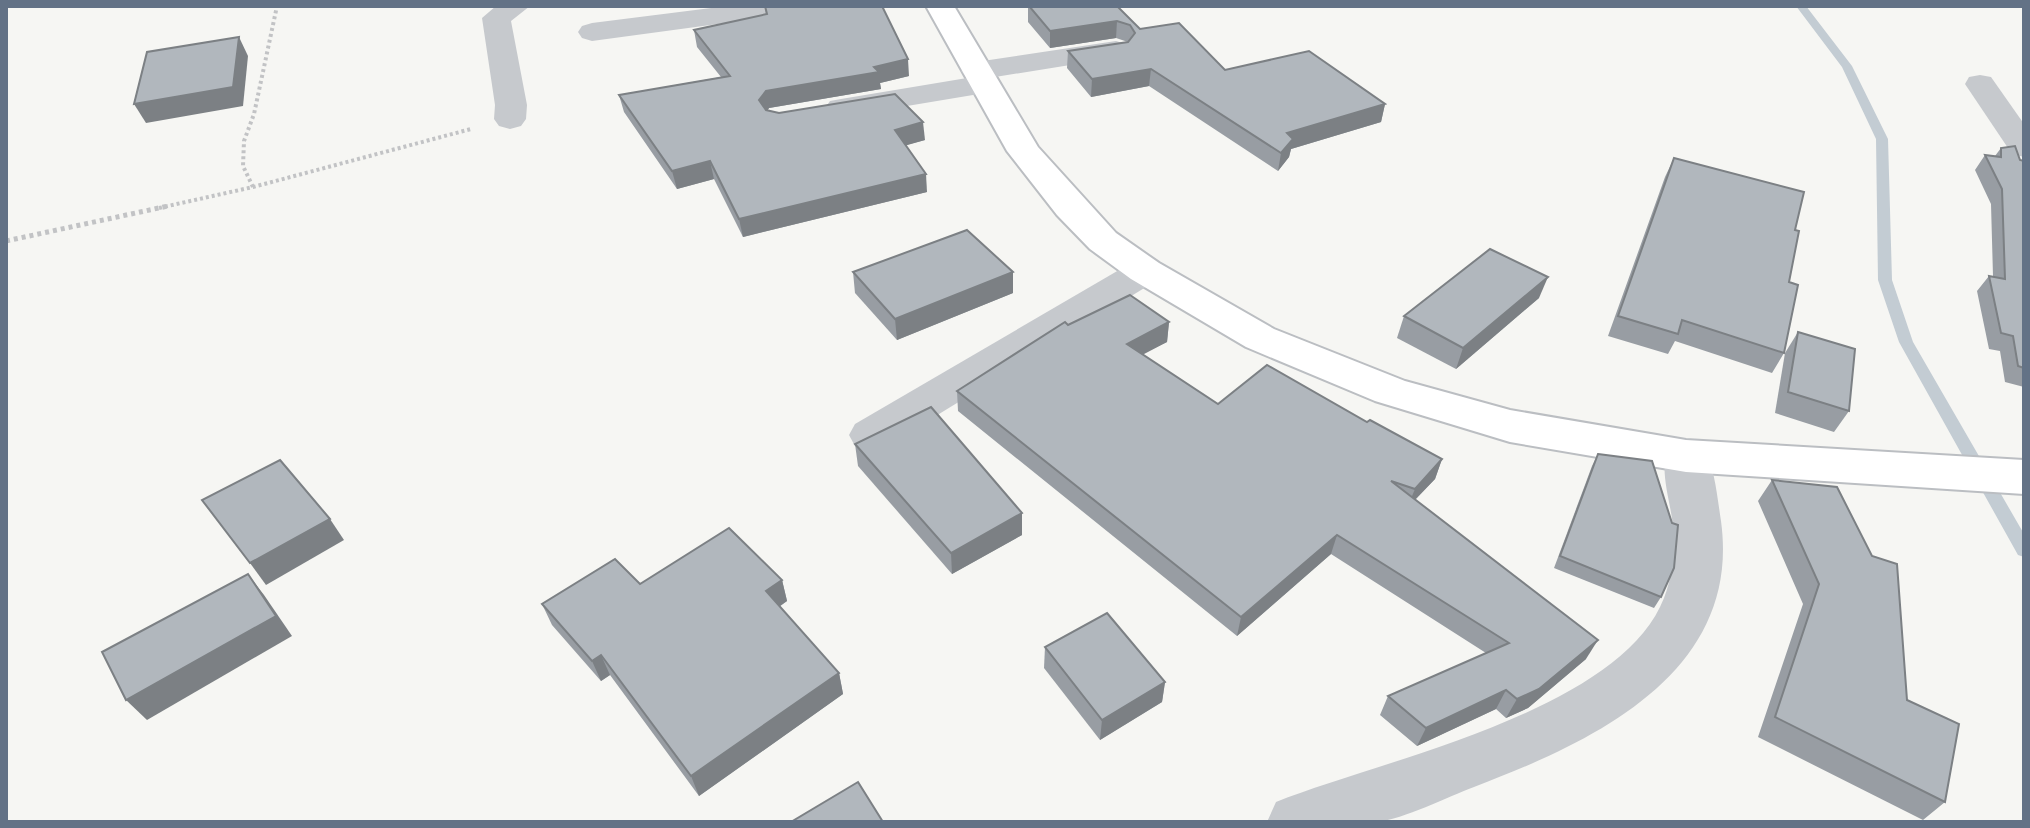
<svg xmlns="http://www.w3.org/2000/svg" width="2030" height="828" font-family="Raleway,sans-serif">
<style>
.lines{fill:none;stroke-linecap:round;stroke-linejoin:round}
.stream{fill:#c3ccd3;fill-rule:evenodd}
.major-casing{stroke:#bbbec2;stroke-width:4}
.path-far1{stroke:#c2c3c5;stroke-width:4;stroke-dasharray:3 3;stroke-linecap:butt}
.path{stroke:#c2c3c5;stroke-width:5;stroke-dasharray:4 4;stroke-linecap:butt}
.minor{fill:#c6c9cd;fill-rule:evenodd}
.major{fill:#fff;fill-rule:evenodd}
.wall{fill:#989da3}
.shaded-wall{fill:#7c8084}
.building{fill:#b1b7bd;stroke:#7c8084;stroke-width:2}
</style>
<rect width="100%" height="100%" fill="#f6f6f3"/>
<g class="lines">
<!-- stream -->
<path class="stream" d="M1796 6H1806L1852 66 1888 139 1892 280 1913 342 2024 534V557L2018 555 1899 342 1878 280 1876 139 1842 67Z"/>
<!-- major casing -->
<g class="major-casing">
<path id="major" d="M926 6H954L1038 147 1116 233 1159 263 1274 329 1405 381 1510 410 1686 440 2024 460V494L1686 472 1510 442 1375 401 1246 347 1131 279 1090 249 1057 215 1007 151Z"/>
</g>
<!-- path-far1 -->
<g class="path-far1">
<path d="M253 187 243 166 244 141 254 114 277 6"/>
<path d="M159 208 253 187 471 129"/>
</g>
<!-- path -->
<path class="path" d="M6 241 168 206"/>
<!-- minor -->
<g class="minor">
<path d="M496 6H530L511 21 527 105 526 119 521 126 510 129 499 126 494 119 495 105 482 18Z"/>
<path d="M727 6H805L801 12 791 14 592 41 582 38 578 32 582 26 592 23Z"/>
<path d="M1116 41 1126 44 1131 50 1126 56 995 77 1000 84 996 91 985 93 841 117 830 115 825 108 830 101 841 99 967 78 961 71 965 65 976 62Z"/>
<path d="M1980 75 1991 77 2024 124V157L2012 154 1965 84 1969 77Z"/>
<path d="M1145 259 1159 263 1164 271 1159 279 887 446 871 451 855 446 849 435 855 424 1131 263Z"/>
<path d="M1686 440 1702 444C1715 466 1717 496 1721 521 1742 674 1592 742 1474 787 1447 797 1404 819 1377 822 1341 826 1302 822 1267 822L1276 802C1380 760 1620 712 1664 598 1673 575 1675 551 1673 527 1671 501 1657 467 1670 444Z"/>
</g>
<!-- major -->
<use href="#major" class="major"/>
</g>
<!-- wall -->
<g class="wall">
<path d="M765 6 909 76 880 83 881 89 769 108 767 111 925 140 906 145 927 192 743 237 714 179 677 189 624 112 619 95 721 77 697 47 694 30 766 14Z"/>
<path d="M1028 6H1117L1140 29 1225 70 1385 104 1381 122 1291 149 1289 157 1278 171 1149 86 1091 97 1067 68 1068 51 1128 42 1116 38 1050 48 1028 22Z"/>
<path d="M2001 148 2020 160 2024 161V387L2005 382 2000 351 1989 349 1977 291 1989 276H1993L1991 204 1975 170 1985 155 1995 156Z"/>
<path d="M1674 158 1789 282 1784 353 1772 373 1675 341 1668 354 1608 336 1665 177Z"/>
<path d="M853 272H1013V293L897 340 855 293Z"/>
<path d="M1539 298 1456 369 1397 338 1404 316Z"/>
<path d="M1169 322 1167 342 1142 354 1218 404 1367 422 1442 459 1435 479 1415 500 1586 659 1528 708 1506 718 1496 709 1417 746 1380 715 1388 696 1486 653 1331 554 1237 636 958 411 957 391 1068 325Z"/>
<path d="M1798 332 1849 411 1834 432 1775 413 1785 353Z"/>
<path d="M855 444 1022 535 952 574 858 466Z"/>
<path d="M1598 454 1661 597 1654 608 1554 568 1592 466Z"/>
<path d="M1772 480 1907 700 1945 802 1923 820 1758 737 1803 604 1758 501Z"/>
<path d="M782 580 787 601 779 607 839 673 843 694 699 796 610 675 601 681 552 625 542 604Z"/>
<path d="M1045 647 1165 682 1162 702 1100 740 1044 668Z"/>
</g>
<!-- shaded-wall -->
<g class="shaded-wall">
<path d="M1117 21 1116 38 1050 48V31Z"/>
<path d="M239 37 248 56 243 106 146 123 134 104Z"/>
<path d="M908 59 909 76 880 83 881 89 769 108 762 118 759 100 766 91Z"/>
<path d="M1151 69 1149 86 1091 97 1092 79Z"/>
<path d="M1385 104 1381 122 1291 149 1289 157 1278 171 1281 153 1287 133Z"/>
<path d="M923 122 925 140 897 148 895 130Z"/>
<path d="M710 161 714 179 677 189 672 171Z"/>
<path d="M926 174 927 192 743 237 739 219Z"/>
<path d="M1013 272V293L897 340 895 319Z"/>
<path d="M1548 277 1539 298 1456 369 1463 348Z"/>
<path d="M1169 322 1167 342 1125 364 1127 344Z"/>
<path d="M1442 459 1435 479 1407 508 1415 489Z"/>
<path d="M1022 513V535L952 574 951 553Z"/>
<path d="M330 519 344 540 266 585 250 563Z"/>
<path d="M1337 535 1331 554 1237 636 1241 617Z"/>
<path d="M248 574 264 595 292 636 147 720 126 700Z"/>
<path d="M782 580 787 601 771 612 766 591Z"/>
<path d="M1598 640 1586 659 1528 708 1506 718 1517 699Z"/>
<path d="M601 655 610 675 601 681 592 661Z"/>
<path d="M839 673 843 694 699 796 691 776Z"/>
<path d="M1165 682 1162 702 1100 740 1102 720Z"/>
<path d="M1506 690 1496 709 1417 746 1426 728Z"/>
</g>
<!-- building -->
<g class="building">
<path d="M765 6H882L908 59 874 67 879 72 766 91 759 100 766 110 779 113 895 94 923 122 895 130 926 174 739 219 710 161 672 171 619 95 730 76 694 30 767 14Z"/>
<path d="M1029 6H1117L1140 29 1179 23 1225 70 1309 51 1385 104 1287 133 1293 139 1281 153 1151 69 1092 79 1068 51 1128 42 1135 33 1130 25 1117 21 1050 31Z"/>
<path d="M239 37 233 87 134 104 147 52Z"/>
<path d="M2015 146 2020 160 2024 161V368L2018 366 2013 336 2001 333 1989 276 2005 279 2002 189 1985 155 2001 157V148Z"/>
<path d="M1674 158 1804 192 1795 230 1799 231 1789 282 1798 285 1784 353 1682 320 1678 334 1618 316Z"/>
<path d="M967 230 1013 272 895 319 853 272Z"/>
<path d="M1490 249 1548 277 1463 348 1404 316Z"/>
<path d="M1130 295 1169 322 1127 344 1218 404 1267 365 1367 422 1370 420 1442 459 1415 489 1391 481 1598 640 1539 689 1517 699 1506 690 1426 728 1388 696 1509 643 1337 535 1241 617 957 391 1065 322 1068 325Z"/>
<path d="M1798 332 1855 349 1849 411 1788 392Z"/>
<path d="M931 407 1022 513 951 553 855 444Z"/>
<path d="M1598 454 1652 461 1672 523 1678 525 1674 568 1661 597 1560 556Z"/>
<path d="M280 460 330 519 250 563 202 500Z"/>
<path d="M1772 480 1837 487 1872 556 1897 564 1907 700 1959 724 1945 802 1775 717 1819 584Z"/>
<path d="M729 528 782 580 766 591 839 673 691 776 601 655 592 661 542 604 615 559 640 584Z"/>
<path d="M248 574 276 616 126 700 102 652Z"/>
<path d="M1107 613 1165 682 1102 720 1045 647Z"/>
<path d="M858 782 883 822H791Z"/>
</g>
<!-- border -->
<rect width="2030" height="828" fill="none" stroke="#637286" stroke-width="16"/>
</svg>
